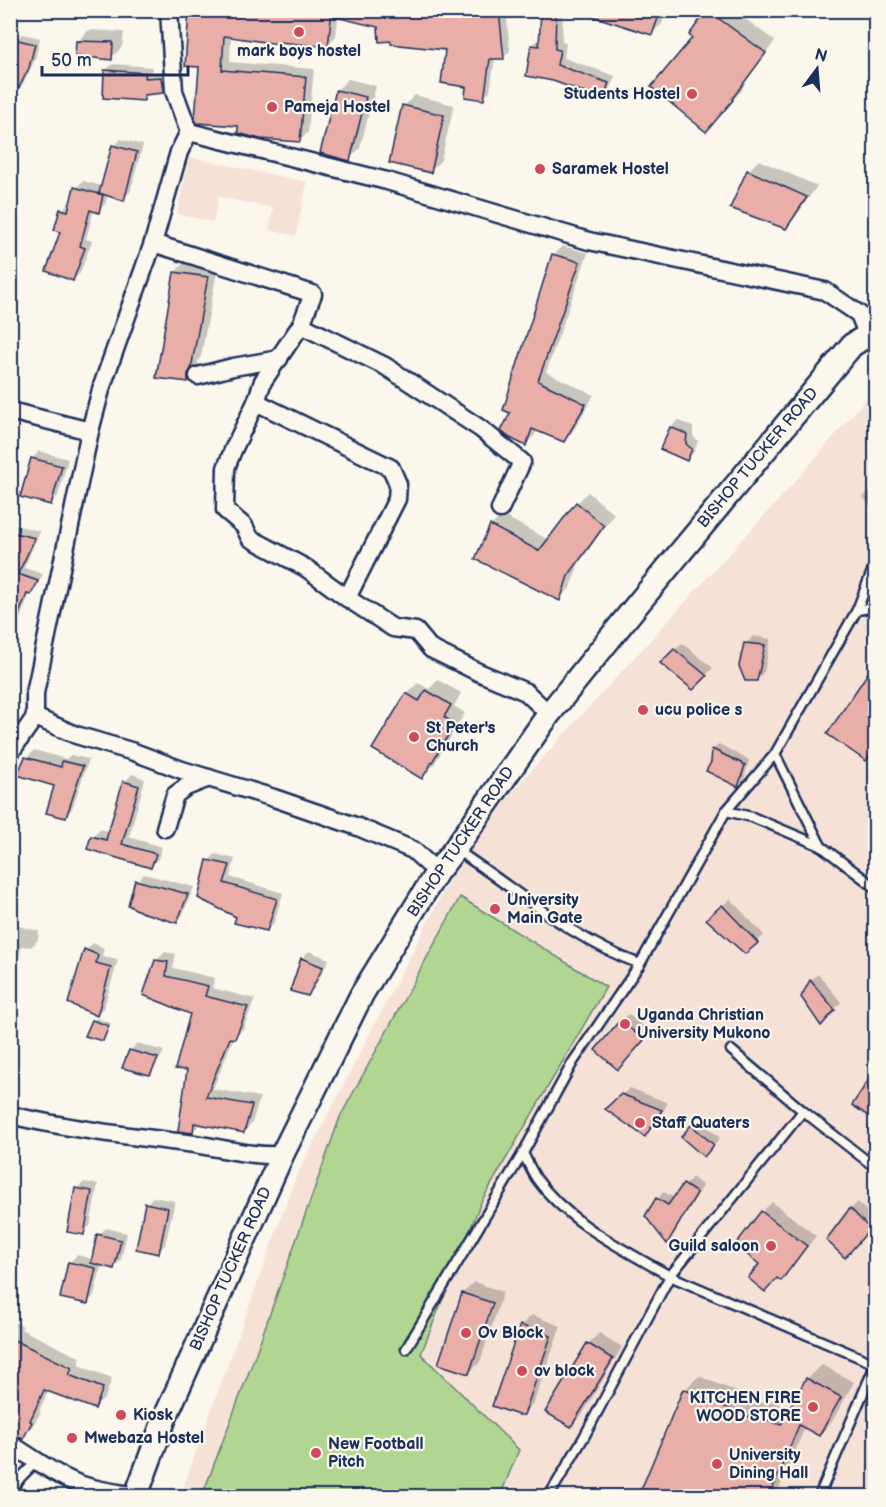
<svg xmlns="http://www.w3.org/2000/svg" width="886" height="1507" font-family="'Balsamiq Sans',sans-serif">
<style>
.built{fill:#f6e1d7}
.green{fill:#b1d691;stroke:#668278;stroke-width:1.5}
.shadow{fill:#0003}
.building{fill:#e9aea7;stroke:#1b2f5e;stroke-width:1.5}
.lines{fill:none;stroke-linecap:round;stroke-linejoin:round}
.lane-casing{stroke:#1b2f5e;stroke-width:13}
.street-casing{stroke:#1b2f5e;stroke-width:21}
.secondary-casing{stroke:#1b2f5e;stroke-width:27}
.lane{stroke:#fbf7ec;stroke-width:8}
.street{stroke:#fbf7ec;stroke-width:16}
.secondary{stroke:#fbf7ec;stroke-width:22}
.poi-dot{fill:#d1495b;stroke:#fbf7ec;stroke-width:2}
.labels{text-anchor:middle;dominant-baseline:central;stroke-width:4.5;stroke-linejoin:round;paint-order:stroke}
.poi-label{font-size:16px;font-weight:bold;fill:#1b2f5e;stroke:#fbf7ec;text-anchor:start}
.street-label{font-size:16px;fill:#1b2f5e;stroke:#fbf7ec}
</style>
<rect width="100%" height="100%" fill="#fbf7ec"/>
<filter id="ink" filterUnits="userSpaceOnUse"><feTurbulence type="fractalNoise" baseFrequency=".0167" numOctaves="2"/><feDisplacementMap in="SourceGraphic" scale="12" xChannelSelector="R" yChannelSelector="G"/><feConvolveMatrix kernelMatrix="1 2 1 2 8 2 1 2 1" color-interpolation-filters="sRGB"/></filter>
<g filter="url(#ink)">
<!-- built -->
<g class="built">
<path d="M189 157 307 182 296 236 269 230 273 208 219 197 213 222 177 214Z"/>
<path d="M875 388V1496H180L296 1177 454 871 472 841 528 774 802 474Z"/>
</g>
<!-- green -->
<path class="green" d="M460 897 606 987 481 1202 421 1354 519 1450 500 1496H202L252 1364 340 1117Z"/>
<!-- shadow -->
<g class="shadow">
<path d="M62 10H121L115 16Z"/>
<path d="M190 10H339L336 36 327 45 231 36 230 62 314 69 308 132 300 141 240 125 201 66Z"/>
<path d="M347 10H506L510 51 503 58H495L490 91 483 98 468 85 447 48 380 25Z"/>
<path d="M542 10H563L562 42 566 43 564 58 615 76 610 90 603 98 553 79 532 45 540 38Z"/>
<path d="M666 10 662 24 652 33 581 11Z"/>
<path d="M709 10H733L775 41 741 87 743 89 706 130 695 37 691 35Z"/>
<path d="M89 30 124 32 122 47 111 58 78 41Z"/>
<path d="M22 34 40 38 35 60 23 84 17 90 16 40Z"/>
<path d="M112 64 152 67 151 73 168 71 169 85 162 91 150 93 143 99 106 71Z"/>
<path d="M348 79 376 86 360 148 349 159 337 90Z"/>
<path d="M415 95 454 105 441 160 430 171 404 106Z"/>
<path d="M121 139 143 145 130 192 123 199 108 195 105 204 98 211 94 210 86 239 92 241 80 273 73 280 62 231V210L69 203 72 204 76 188 83 181 102 186 114 146Z"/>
<path d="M759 160 817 186 796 216 785 227 748 171Z"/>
<path d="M563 246 588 253 546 372 594 395 573 431 564 440 537 430 535 435 526 444 512 412 554 255Z"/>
<path d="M186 261 218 266 201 356 198 362 199 370 188 380 175 272Z"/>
<path d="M678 420 693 427V436L698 441 694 452 687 459 662 449 671 427Z"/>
<path d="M39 451 68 459 58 496 51 503 32 459Z"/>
<path d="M876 486V514L863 497Z"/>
<path d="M588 492 614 514 579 563 570 588 559 599 491 526 502 515 549 540 577 503Z"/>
<path d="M10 524 40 531 24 568 43 574 37 586 30 593 14 634 10 637Z"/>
<path d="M753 636 771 639 764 672 757 679 746 644Z"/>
<path d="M682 643 713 668 693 688 662 663Z"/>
<path d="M438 680 461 693 454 706 465 713 433 766 422 777 407 694 418 683 429 689Z"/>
<path d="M719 744 749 760 744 779 738 785 712 762 713 750Z"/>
<path d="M34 750 66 759 71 755 89 759 72 809 65 816 56 785 27 758Z"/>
<path d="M132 774 145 779 129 837 162 847 158 859 151 867 89 848 93 836 100 829 110 832 125 782Z"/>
<path d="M215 854 235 859 230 877 283 893 274 923 267 930 238 916 209 861Z"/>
<path d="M144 874 194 887 183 914 176 921 137 881Z"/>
<path d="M730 899 764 935 757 942 715 912Z"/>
<path d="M10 924 39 931 38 940 31 947 22 946 10 986Z"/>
<path d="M93 943 104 948 102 956 118 960 104 1007 97 1014 86 950Z"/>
<path d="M309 951 329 959 315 987 307 995 292 990 302 958Z"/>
<path d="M165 952 176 954 173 968 215 978 212 988 255 999 243 1029 234 1037 213 1089 260 1097 252 1123 244 1132 201 1123 192 1132 188 1069 192 1013 145 995 156 961Z"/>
<path d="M818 974 841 1002 828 1017 803 997 811 980Z"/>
<path d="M628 1014 650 1032 625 1061 597 1050Z"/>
<path d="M97 1018 111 1023 102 1039 93 1021Z"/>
<path d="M137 1043 164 1051 156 1066 149 1074 130 1051Z"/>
<path d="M630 1088 668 1103 652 1128 645 1135 614 1102Z"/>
<path d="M699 1119 720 1138 711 1148 692 1126Z"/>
<path d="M692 1177 703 1186 673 1235 667 1242 657 1199 664 1192 675 1198Z"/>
<path d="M84 1182 98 1184 90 1226 83 1233 77 1189Z"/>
<path d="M153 1197 175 1201 165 1245 158 1252 146 1204Z"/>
<path d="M772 1202 816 1236 781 1279 762 1264V1212Z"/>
<path d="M858 1202 876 1222 852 1249 851 1209Z"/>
<path d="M106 1228 127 1233 121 1260 114 1267 102 1264 94 1296 87 1303 70 1262 77 1255 93 1259 99 1235Z"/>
<path d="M474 1282 503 1292 480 1362 469 1373 440 1363 463 1293Z"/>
<path d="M532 1315 561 1326 534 1402 523 1414 521 1326Z"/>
<path d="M10 1320 23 1326 21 1329 81 1358 78 1365 112 1378 105 1398 95 1407 49 1390 39 1411 41 1412 32 1427 22 1437 10 1431Z"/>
<path d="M599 1333 622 1347 582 1415 571 1425 588 1344Z"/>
<path d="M822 1365 854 1382 833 1420 819 1435 805 1427 776 1496H642L684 1390 699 1376 768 1405 771 1401 791 1410 807 1379Z"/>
<path d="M43 1493 51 1496H39Z"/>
</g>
<!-- building -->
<g class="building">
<path d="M189 10H332L328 47 279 42 278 44 224 36 222 70 306 77 300 142 260 139 238 133V126L197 123 195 119 199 67 185 66Z"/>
<path d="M336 10H499L504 59H490L484 100 465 97 466 87 441 83 445 50 391 44V41L379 42 378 27 335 17Z"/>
<path d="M541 10H556L555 49 560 50 557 65 609 83 603 99 553 81 526 76 531 45 539 46Z"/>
<path d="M587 10H661L652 35 586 14Z"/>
<path d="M707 10 766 53 732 99 733 100 706 132 651 87 692 38 689 35Z"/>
<path d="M14 39 35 44 29 68 10 105V57Z"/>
<path d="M76 41 113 42 112 60 75 56Z"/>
<path d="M104 70 146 73 145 78 161 77 163 93 144 95V101L103 98Z"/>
<path d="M336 90 366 97 350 161 320 153Z"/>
<path d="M402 105 444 115 431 173 389 163Z"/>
<path d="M112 145 137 152 124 201 99 193Z"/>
<path d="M747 170 807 197 786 229 730 208Z"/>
<path d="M74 187 103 195 99 213 90 210 80 246 85 248 73 281 46 271 60 232 54 230 60 209 68 211Z"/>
<path d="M552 254 580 262 538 381 586 404 564 442 532 429 526 446 510 438 501 431 510 413 503 410Z"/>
<path d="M174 272 208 277 191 369 188 374V382L156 378Z"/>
<path d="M670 427 687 434 686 444 692 449 687 461 660 449Z"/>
<path d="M31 458 62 466 51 505 20 497Z"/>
<path d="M576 502 604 526 568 576 560 601 475 559 490 525 539 551Z"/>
<path d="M10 532 35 538 18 574 38 581 31 595 27 594 11 633Z"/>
<path d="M744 643 765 645 757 681H745L739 666Z"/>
<path d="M674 649 707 676 693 690 660 663Z"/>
<path d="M876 661V746L866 761 827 734Z"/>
<path d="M426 690 451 705 444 717 455 724 422 779 372 749 406 693 419 701Z"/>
<path d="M712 749 745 765 738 787 706 771 711 762Z"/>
<path d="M25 757 61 767 62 761 83 766 66 818 46 813 54 786 17 775Z"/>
<path d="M123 781 139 786 122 844 156 854 151 868 87 849 91 836 106 840Z"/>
<path d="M207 860 230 865 224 883 277 899 267 931 234 923 236 917 198 898Z"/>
<path d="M135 880 188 894 177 923 141 912 128 905Z"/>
<path d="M722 905 758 943 745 954 706 919Z"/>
<path d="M84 949 98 955 96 963 111 967 97 1016 68 1003Z"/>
<path d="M301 958 323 967 308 996 290 991Z"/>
<path d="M155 960 168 962 166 976 208 986 205 996 248 1007 235 1039 230 1038 206 1097 252 1105 244 1133 194 1123 193 1133 178 1131 187 1070 175 1069 190 1014 143 995Z"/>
<path d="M810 980 835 1010 821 1026 801 997Z"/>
<path d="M92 1020 109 1026 103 1041 85 1036Z"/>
<path d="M620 1020 644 1040 618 1070 595 1050Z"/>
<path d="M129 1050 158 1058 150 1075 122 1068Z"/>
<path d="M876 1069V1121L852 1105Z"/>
<path d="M621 1094 662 1110 645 1137 605 1109Z"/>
<path d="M691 1125 714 1145 704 1157 681 1137Z"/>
<path d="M683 1184 697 1193 667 1244 645 1216 656 1198 668 1205Z"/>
<path d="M75 1188 92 1191 84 1235 67 1232Z"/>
<path d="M145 1203 168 1208 159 1254 136 1249Z"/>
<path d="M850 1208 870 1229 845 1258 826 1240Z"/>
<path d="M761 1211 807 1246 781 1281 777 1278 765 1292 748 1278 759 1264 735 1245Z"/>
<path d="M97 1234 121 1240 114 1269 91 1263Z"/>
<path d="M68 1262 96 1268 88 1304 60 1298Z"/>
<path d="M462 1293 493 1303 469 1374 438 1364Z"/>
<path d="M520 1325 551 1336 524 1415H518L492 1406Z"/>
<path d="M10 1338 72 1368 69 1375 103 1388 95 1409 44 1390 30 1421 32 1422 23 1439 10 1432Z"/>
<path d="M587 1343 613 1359 571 1427 545 1412Z"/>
<path d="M806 1378 841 1397 819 1436 799 1425 769 1497H638L683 1389 754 1419 756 1415 781 1425Z"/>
</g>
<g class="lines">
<!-- lane casing -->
<g class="lane-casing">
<g id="lane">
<path d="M857 610 876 607"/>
<path d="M775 754 821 846"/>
<path d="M726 811 752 817 821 846 876 888"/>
<path d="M455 849C516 889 571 939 640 964"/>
<path d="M731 1050 803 1111 876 1168"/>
<path d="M803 1111 670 1276 875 1364"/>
<path d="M406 1349 523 1153"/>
<path d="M10 1492 21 1477 37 1461"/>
<path d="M549 1496 584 1437 670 1276C623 1249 568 1223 536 1178 531 1170 527 1161 523 1153L573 1062 640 964 726 811 775 754 857 610 876 561"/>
<path d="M819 1496 876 1363"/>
</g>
</g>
<!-- street casing -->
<g class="street-casing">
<g id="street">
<path d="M169 10 174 91 189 132 387 181 589 241 825 291 859 314 868 336"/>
<path d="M153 243 313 294 301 325 263 381 256 402 233 450 226 468 225 510 244 526 250 538 306 568 347 598 393 628 416 631 431 649 478 672 526 692 549 714"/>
<path d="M301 325 385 366 481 429 522 462 500 509"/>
<path d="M198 376 233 367 279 359"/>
<path d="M256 402 391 468 398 484 397 499 347 598"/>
<path d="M10 411 90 431"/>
<path d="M35 717V693L90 431 102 386 153 243 179 152 189 132"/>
<path d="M10 753 35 717 76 735 134 752 182 770 274 798 358 827 413 850 437 872"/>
<path d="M165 828 175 795 186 787 209 778"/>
<path d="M10 1115C69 1129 128 1136 187 1143 219 1147 250 1157 282 1155"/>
<path d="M10 1444C31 1456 50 1472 72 1481 92 1490 114 1492 136 1496"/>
</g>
</g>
<!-- secondary casing -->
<g class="secondary-casing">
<path id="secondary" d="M136 1496 164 1420 282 1155 362 994 437 872 455 849 549 714 636 606 852 345 876 330"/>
</g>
<!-- lane -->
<use href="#lane" class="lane"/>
<!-- street -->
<use href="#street" class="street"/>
<!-- secondary -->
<use href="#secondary" class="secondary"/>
</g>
</g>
<!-- markers -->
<g class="poi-dot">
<circle cx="299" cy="32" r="6"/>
<circle cx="692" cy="94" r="6"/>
<circle cx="272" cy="107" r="6"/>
<circle cx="540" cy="169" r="6"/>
<circle cx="643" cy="710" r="6"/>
<circle cx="414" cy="737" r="6"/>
<circle cx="495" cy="909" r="6"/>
<circle cx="625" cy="1024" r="6"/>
<circle cx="640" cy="1123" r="6"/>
<circle cx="771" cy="1246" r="6"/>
<circle cx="466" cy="1333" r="6"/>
<circle cx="522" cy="1371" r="6"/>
<circle cx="813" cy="1407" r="6"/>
<circle cx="121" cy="1415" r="6"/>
<circle cx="72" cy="1438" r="6"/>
<circle cx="316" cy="1453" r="6"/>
<circle cx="717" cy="1464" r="6"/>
</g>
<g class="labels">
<!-- poi labels -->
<g class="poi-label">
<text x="299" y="51" text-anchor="middle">mark boys hostel</text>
<text x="680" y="94" text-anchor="end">Students Hostel</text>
<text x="284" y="107">Pameja Hostel</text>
<text x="552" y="169">Saramek Hostel</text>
<text x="655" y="710">ucu police s</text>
<text x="426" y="728">St Peter's<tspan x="426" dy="18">Church</tspan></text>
<text x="507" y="900">University<tspan x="507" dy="18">Main Gate</tspan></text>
<text x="637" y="1015">Uganda Christian<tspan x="637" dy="18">University Mukono</tspan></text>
<text x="652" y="1123">Staff Quaters</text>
<text x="759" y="1246" text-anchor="end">Guild saloon</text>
<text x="478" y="1333">Ov Block</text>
<text x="534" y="1371">ov block</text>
<text x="801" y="1398" text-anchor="end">KITCHEN FIRE<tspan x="801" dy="18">WOOD STORE</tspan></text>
<text x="133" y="1415">Kiosk</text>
<text x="84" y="1438">Mwebaza Hostel</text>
<text x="328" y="1444">New Football<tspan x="328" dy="18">Pitch</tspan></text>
<text x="729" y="1455">University<tspan x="729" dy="18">Dining Hall</tspan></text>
</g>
<!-- street labels -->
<g class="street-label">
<text transform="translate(758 458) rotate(-50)">BISHOP TUCKER ROAD</text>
<text transform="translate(461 842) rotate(-56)">BISHOP TUCKER ROAD</text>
<text transform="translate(231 1269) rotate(-66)">BISHOP TUCKER ROAD</text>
</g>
</g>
<!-- margin -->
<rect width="886" height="1507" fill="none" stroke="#fbf7ec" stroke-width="36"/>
<rect x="18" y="18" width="850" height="1471" fill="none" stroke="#1b2f5e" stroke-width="2" filter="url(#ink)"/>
<!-- north arrow -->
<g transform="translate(817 69) rotate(16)" stroke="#fbf7ec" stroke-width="4.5" paint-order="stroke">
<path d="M0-4.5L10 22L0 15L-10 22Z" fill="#1b2f5e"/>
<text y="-9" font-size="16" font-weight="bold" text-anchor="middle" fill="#1b2f5e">N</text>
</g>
<!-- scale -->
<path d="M42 66v9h146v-9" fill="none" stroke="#1b2f5e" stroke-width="3"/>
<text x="51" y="66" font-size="18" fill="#1b2f5e" stroke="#fbf7ec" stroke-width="4.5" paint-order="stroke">50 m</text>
</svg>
